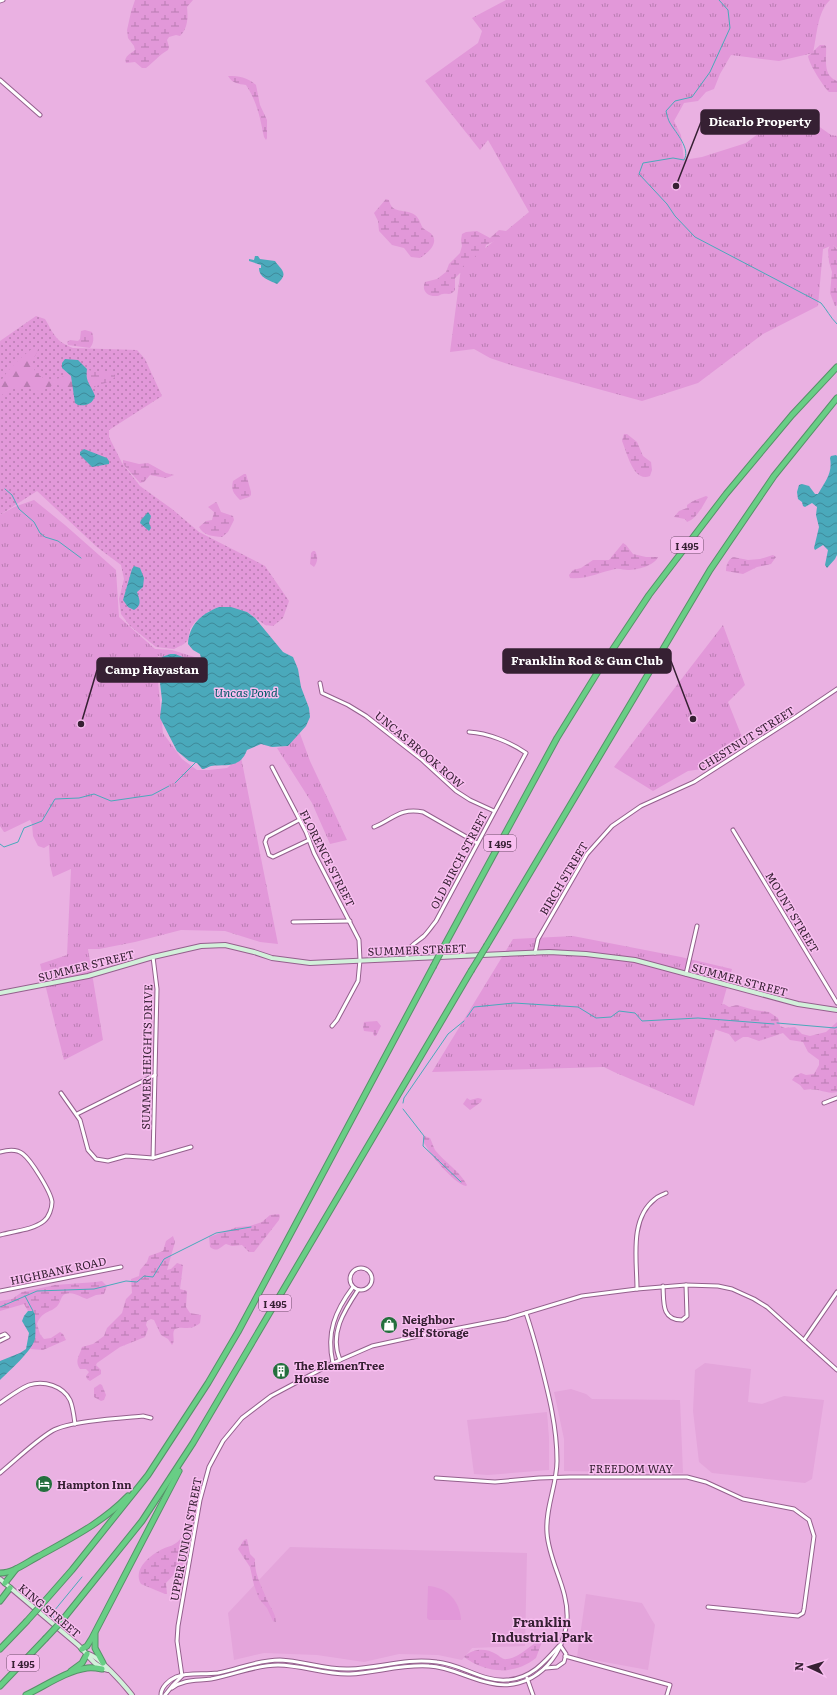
<svg xmlns="http://www.w3.org/2000/svg" width="837" height="1695" font-family="Literata,serif">
<style>
.built{fill:#e4a5db}
.grass{fill:url(#grass-dots)}
.forest{fill:url(#forest-firs)}
.wetland{fill:url(#wetland-marsh)}
.park{fill:url(#park-tufts)}
.pitch{fill:#e298d9}
.water{fill:url(#water-waves)}
.lines{fill:none;stroke-linecap:round;stroke-linejoin:round}
.stream{stroke:#4aa9bb;stroke-width:1}
.street-casing{stroke:#94608d;stroke-width:5}
.secondary-casing{stroke:#94608d;stroke-width:6}
.highway-casing{stroke:#569168;stroke-width:7}
.street{stroke:#fff;stroke-width:3}
.secondary{stroke:#d2f0da;stroke-width:4}
.highway{stroke:#68ce85;stroke-width:5}
.highway-bridge-casing{stroke:#569168;stroke-width:7;stroke-linecap:butt}
.highway-bridge{stroke:#68ce85;stroke-width:5}
.labels{text-anchor:middle;dominant-baseline:central;stroke-width:3;stroke-linejoin:round;paint-order:stroke}
.shield{fill:#f8bef0;stroke:#704f6c;stroke-width:1}
.shield-label{font-size:10px;font-weight:bold;fill:#362033}
.street-label{font-size:11px;fill:#362033;stroke:#f8bef0}
.poi-label{font-size:11px;font-weight:bold;fill:#362033;stroke:#f8bef0;text-anchor:start}
.water-label{font-size:12px;font-style:italic;fill:#045a67;stroke:#f8bef0}
.quarter-label{font-size:13px;font-weight:bold;fill:#362033;stroke:#f8bef0}
.leader{fill:none;stroke:#362033;stroke-width:1.5}
.callout-dot{fill:#362033;stroke:#f8bef0;stroke-width:1.5}
.callout{fill:#362033;stroke:#362033;stroke-width:1.5}
.callout-label{font-size:12px;text-anchor:middle;font-weight:bold;fill:#fff}
</style>
<defs>
<pattern id="grass-dots" width="8" height="8" patternUnits="userSpaceOnUse"><rect width="8" height="8" fill="#e298d9"/><path d="M2 2h.1M6 6h.1" fill="none" stroke="#b87cb1" stroke-width="1.8" stroke-linecap="round"/></pattern>
<pattern id="forest-firs" width="22" height="20" patternUnits="userSpaceOnUse"><rect width="22" height="20" fill="#e298d9"/><path d="M5 1l3.5 6h-7zM16 11l3.5 6h-7z" fill="#b87cb1"/></pattern>
<pattern id="wetland-marsh" width="20" height="14" patternUnits="userSpaceOnUse"><rect width="20" height="14" fill="#e298d9"/><path d="M1 5h8M5 5V1M11 12h8M15 12V8" fill="none" stroke="#b87cb1"/></pattern>
<pattern id="park-tufts" width="24" height="20" patternUnits="userSpaceOnUse"><rect width="24" height="20" fill="#e298d9"/><path d="M3 7l-1-3M5 7V3M7 7l1-3M15 17l-1-3M17 17v-4M19 17l1-3" fill="none" stroke="#b87cb1"/></pattern>
<pattern id="water-waves" width="16" height="10" patternUnits="userSpaceOnUse"><rect width="16" height="10" fill="#4aa9bb"/><path d="M0 5q4-4 8 0t8 0" fill="none" stroke="#3e8999"/></pattern>
</defs>
<rect width="100%" height="100%" fill="#eab1e2"/>
<!-- built -->
<g class="built">
<path d="M705 1363 751 1369 748 1402 762 1404 784 1396 824 1400 812 1479 805 1483 712 1473 699 1462 693 1411 695 1370Z"/>
<path d="M571 1389 586 1394 592 1399 680 1400 683 1473 564 1471V1439L554 1392Z"/>
<path d="M547 1412 549 1438V1470L488 1475 474 1474 467 1420Z"/>
<path d="M290 1547 527 1553 525 1646 472 1648 462 1660 438 1655 399 1654 364 1662 317 1655 264 1653 234 1660 228 1613Z"/>
<path d="M586 1594 642 1603 655 1625 648 1670 577 1657Z"/>
</g>
<!-- grass -->
<path class="grass" d="M36 316 45 319C54 334 55 341 73 348L137 350 145 359 162 396 109 430V437L122 463 140 486 172 509 199 532 265 566 289 601 283 618 273 626 265 625 247 612 227 607H219L208 612 195 622 190 629 188 640 184 644 174 649 156 647 130 626 121 614 119 599 124 579 121 565 97 547 37 491 0 515V341Z"/>
<!-- forest -->
<path class="forest" d="M35 347 38 349C37 354 32 359 33 364 34 380 57 384 66 374L71 376 74 387 68 388 54 384 44 390 38 391 26 388 12 389 0 396C0 393 0 387 0 384 3 373 25 353 35 347Z"/>
<!-- wetland -->
<g class="wetland">
<path d="M135 0H193L187 7C188 18 188 28 180 36L176 35 169 37 167 40 169 47 168 50C159 55 154 62 146 68H142L135 62 126 63C124 56 130 54 135 50L134 46 128 38 127 30 131 12Z"/>
<path d="M820 45H824L826 46C827 58 822 75 837 81V92H829C823 86 809 64 808 56Z"/>
<path d="M228 76C239 76 247 77 256 85L260 105 267 120V138L266 140 264 137C260 117 257 102 246 85 238 84 232 83 228 76Z"/>
<path d="M386 199 389 200C392 215 405 208 415 215 420 219 420 224 423 228 426 231 431 232 433 236 438 245 426 254 420 258L411 257 404 248 392 245 379 231 378 221 374 213Z"/>
<path d="M522 229 486 245 485 249 463 273H460L455 278V290L452 293C449 295 446 293 443 294 441 294 439 296 437 296 428 297 421 291 425 282L437 279 446 272 449 264 460 253 462 246 461 240 462 234 466 232 477 231 490 238 499 230 506 231Z"/>
<path d="M830 245H833L837 249V305L835 306 830 293 832 272 829 262 828 250Z"/>
<path d="M85 330 92 332C94 338 94 343 90 348L68 345 67 342 70 340 78 341 80 339 81 331Z"/>
<path d="M88 370C97 373 107 370 115 375V377C109 384 99 383 92 389 87 383 85 378 88 370Z"/>
<path d="M624 434H627L637 442 643 456 651 462 652 470 650 476C633 483 627 452 622 441Z"/>
<path d="M123 460 139 464 148 463 166 473 174 475 166 478 150 475 144 482 140 483 123 464Z"/>
<path d="M244 474H246L251 492V495L249 497 240 500C233 493 231 490 233 481Z"/>
<path d="M706 496 708 497C703 506 696 519 687 522L685 519 674 517 679 511 687 508V505L693 501Z"/>
<path d="M216 502 217 503 221 512 233 516 234 520 228 532 222 537C212 536 204 536 199 527L206 521 212 520 214 512 208 507Z"/>
<path d="M623 543 626 545 633 554 646 557H658C654 566 637 570 628 570 623 570 620 568 615 569 601 572 585 580 570 578L569 575 573 570 581 568 593 560H609Z"/>
<path d="M313 551H315C318 556 318 562 314 567L310 564 311 553Z"/>
<path d="M773 555 776 557 771 564 757 567 743 574 726 571C726 565 728 560 733 557L748 560 760 559Z"/>
<path d="M724 1004 729 1007 737 1005 754 1010 769 1012 778 1018 780 1026 785 1028 795 1027 802 1034 810 1036 826 1032 837 1022V1092C825 1095 819 1087 804 1090L800 1085 792 1080 795 1076 801 1073 806 1075 814 1074 819 1065V1060L808 1052 803 1042 790 1040 783 1033 759 1041 748 1037H743L735 1042 729 1034 714 1029 716 1006Z"/>
<path d="M377 1021 381 1026 376 1036H374L373 1032 364 1031 363 1027 364 1022Z"/>
<path d="M467 1098 470 1100 478 1098 482 1099 481 1102 470 1110 463 1104Z"/>
<path d="M424 1136 430 1138C432 1142 433 1146 435 1150 445 1163 459 1170 467 1185L466 1186C453 1183 429 1153 423 1141Z"/>
<path d="M279 1214 280 1216 279 1220 254 1252H249L242 1245 232 1246 226 1244C220 1247 218 1253 210 1247L209 1237 237 1227 250 1226 262 1222 270 1215Z"/>
<path d="M173 1236 175 1242 167 1270 171 1269 177 1263 183 1265 180 1289 187 1291 186 1307 190 1313 201 1315 200 1323C189 1332 184 1325 175 1329 171 1334 176 1340 172 1345L168 1339 161 1335 154 1320 151 1319 147 1321 146 1325 148 1329 145 1337 120 1347 97 1363 96 1365 101 1370V1374L90 1381 87 1379 86 1376 89 1372 86 1369H80C74 1361 80 1355 82 1347L93 1344 104 1336 107 1328 122 1313 126 1299 132 1293 131 1279 139 1276 140 1270 147 1262 149 1256 163 1251 166 1241Z"/>
<path d="M102 1281 107 1286 104 1294 96 1295 87 1299C80 1297 74 1291 65 1294 61 1296 61 1301 58 1305 52 1313 42 1310 37 1324L40 1334 44 1339 51 1338 60 1332 63 1334 66 1340 43 1350 30 1349 35 1338V1313L28 1311 24 1304 0 1311V1301L12 1299 22 1292 55 1285 96 1282Z"/>
<path d="M100 1384 102 1385 106 1395 104 1400 101 1401 94 1397V1388Z"/>
<path d="M187 1530H190V1536L183 1565 166 1583 167 1594H165L141 1584C133 1570 148 1557 159 1551 164 1547 171 1547 176 1543 181 1540 183 1534 187 1530Z"/>
<path d="M247 1539 250 1554 255 1559C254 1575 263 1589 269 1604 272 1610 276 1615 276 1622L273 1621 267 1608 259 1599 254 1585 250 1567 238 1549 244 1540Z"/>
<path d="M543 1639 536 1658C513 1676 486 1673 464 1657 473 1648 486 1648 496 1654 500 1656 502 1660 507 1659 520 1658 530 1644 543 1639Z"/>
</g>
<!-- park -->
<g class="park">
<path d="M506 0H830C817 12 817 36 813 53L779 61 731 55 720 74 714 89 706 92 698 101 684 103 674 121 681 135 684 160 702 157 746 143 776 120 789 118 800 113 831 135 837 136V248L833 245 823 249 818 306 763 334 698 383 642 401 514 366 490 358 474 349 450 352 461 268 529 212 488 140 480 150 425 81 478 43 482 31 472 18Z"/>
<path d="M34 500 65 525 116 570 119 617 155 649 172 650 201 659 200 665 158 656 155 672 158 681 163 733 182 759 197 770H209L227 768 241 757 278 944 260 942 225 931 181 930 135 942 99 949H88L103 1040 64 1060 40 964 67 955 71 869 53 877 50 865 49 845 44 848 38 846 33 836 32 824 30 820 5 832H4L0 826V515L14 507Z"/>
<path d="M723 625 745 685 728 702 742 737 721 748 709 768 688 771 653 791 614 767Z"/>
<path d="M299 731 310 761 347 840 330 844 312 803 277 748 288 746Z"/>
<path d="M573 936 681 957 732 969 694 1106 614 1072 604 1067 432 1072 513 939Z"/>
</g>
<!-- pitch -->
<path class="pitch" d="M428 1586C447 1587 460 1601 461 1620H429L427 1618Z"/>
<!-- water -->
<g class="water">
<path d="M255 256H258L260 259 275 261C282 271 289 273 277 284 269 280 259 278 259 268H261V265L249 261V259L254 260Z"/>
<path d="M65 359 78 360 87 369C85 383 91 384 95 396 92 405 85 406 78 405L75 403 71 376 62 368V363Z"/>
<path d="M84 449 107 458 109 461V464L92 467 80 455V452Z"/>
<path d="M836 455 837 456V555L835 559 827 568 825 565 828 550 823 545 815 550 814 548 819 527 816 515 817 507 812 503 805 507 803 506 802 502 798 499 797 492 799 485 802 484 809 486 815 494H818C825 482 833 473 830 458L831 456Z"/>
<path d="M148 512 151 516 149 523 151 528 149 531 140 523 141 520Z"/>
<path d="M134 566 140 568 144 578 143 587 137 592C139 599 143 605 134 610L128 607 123 600 132 569Z"/>
<path d="M219 607H231L247 612 255 618 283 652 293 657 298 669 301 687 309 708 310 717 306 726 288 746 272 747 261 744 247 750C240 769 226 764 211 766 207 767 206 769 202 769L197 763 189 761 177 751 160 718 162 700 159 674 162 657 170 654H175L185 658 193 660 197 663 202 662 200 654 193 650 188 644C189 625 201 614 219 607Z"/>
<path d="M28 1311H33L35 1314C35 1322 36 1332 35 1339 32 1351 9 1371 0 1380V1361L20 1353 26 1349 29 1333 22 1321 24 1316Z"/>
</g>
<g class="lines">
<!-- stream -->
<g class="stream">
<path d="M719 0 728 10 730 28 710 72 692 97 675 101 666 111C667 115 668 120 670 123 676 133 691 149 684 160L673 158 643 163 639 174 667 204 675 216 695 237 821 303C827 310 830 317 837 324"/>
<path d="M5 489 12 495 19 509 34 522 40 533 45 537 58 541 81 558"/>
<path d="M175 783 196 762"/>
<path d="M0 844 4 847 18 842 24 828 42 821 55 799 79 798 94 794 111 801 152 795 169 786"/>
<path d="M467 1017 474 1007 514 1003 578 1007 596 1018 611 1017 619 1011 635 1013 642 1021 698 1018 774 1024"/>
<path d="M777 1023 835 1028 837 1027"/>
<path d="M403 1103 404 1098 448 1034 464 1021"/>
<path d="M403 1109 424 1136 423 1146 461 1182"/>
<path d="M25 1296 33 1311"/>
<path d="M0 1307 37 1291 94 1289 126 1281 137 1282 144 1276 153 1277 164 1259 216 1233 251 1227"/>
<path d="M53 1618 54 1611 82 1577"/>
</g>
<!-- street casing -->
<g class="street-casing">
<g id="street">
<path d="M0 1 3 0"/>
<path d="M0 80 40 115"/>
<path d="M320 683 322 693 348 705 366 716 421 759 456 791 470 800 494 811"/>
<path d="M272 767 306 832 314 853 359 940 360 960 358 981 337 1020 332 1026"/>
<path d="M299 820 267 837 265 842 269 855 273 857 309 840"/>
<path d="M374 827C392 820 400 807 423 812L477 843"/>
<path d="M733 830 837 1003"/>
<path d="M293 922 350 921"/>
<path d="M535 953 538 939 587 854 612 826 641 806 694 782 797 716 837 689"/>
<path d="M153 957 157 989 153 1158"/>
<path d="M407 958C407 946 416 943 424 936 428 932 432 926 436 921L526 753C510 742 488 733 469 732"/>
<path d="M686 974 697 926"/>
<path d="M61 1093 80 1120 88 1150 96 1159 108 1161 126 1156 153 1158 191 1147"/>
<path d="M824 1103 837 1098"/>
<path d="M77 1114 155 1075"/>
<path d="M0 1152C7 1150 17 1149 23 1154 31 1160 51 1192 52 1202 52 1208 49 1217 44 1221 33 1230 14 1231 0 1235"/>
<circle cx="361" cy="1279" r="11"/>
<path d="M663 1286C664 1302 661 1320 682 1320L687 1316 686 1285"/>
<path d="M637 1289C637 1260 629 1219 655 1199 658 1196 662 1195 666 1193"/>
<path d="M0 1291 121 1267"/>
<path d="M0 1336 5 1334 8 1337 0 1341"/>
<path d="M804 1340 837 1292"/>
<path d="M340 1360C329 1334 344 1311 358 1290"/>
<path d="M333 1363C326 1333 335 1311 353 1287"/>
<path d="M0 1403C9 1397 19 1389 29 1385 44 1380 63 1386 70 1400 73 1407 74 1416 75 1424"/>
<path d="M0 1473C17 1459 34 1442 52 1431 69 1421 122 1418 143 1416L151 1418"/>
<path d="M436 1478 495 1482 539 1478 570 1477H687L706 1482 743 1499 794 1509 809 1520 814 1536 804 1609 803 1613 798 1616 708 1607"/>
<path d="M565 1656 670 1685 667 1695"/>
<path d="M546 1668 557 1667 564 1662 566 1654 560 1645"/>
<path d="M527 1678 533 1695"/>
<path d="M172 1688C184 1679 197 1681 211 1679 234 1675 255 1665 278 1665 302 1665 326 1675 350 1674 376 1673 401 1664 429 1666 451 1667 469 1679 490 1683 531 1693 564 1659 567 1620 569 1589 549 1563 547 1533 545 1508 557 1485 557 1461 557 1425 548 1392 539 1357 535 1342 531 1328 526 1313"/>
<path d="M161 1695C161 1687 169 1680 176 1677 188 1672 204 1675 218 1673 239 1669 257 1660 280 1660 303 1661 326 1670 349 1669 381 1668 404 1658 437 1662 461 1664 482 1682 507 1680 530 1679 544 1663 559 1646"/>
<path d="M165 1695 173 1685 182 1676 177 1641 178 1626 200 1500 209 1467 223 1441 242 1418 271 1396 333 1363 372 1346 418 1336 506 1319 582 1296 637 1289 686 1285 718 1286 732 1289 754 1299 767 1307 837 1370"/>
</g>
</g>
<!-- secondary casing -->
<g class="secondary-casing">
<g id="secondary">
<path d="M0 993 88 976 153 957 201 946 225 945 254 952 272 958 310 963 504 954 549 952 586 954 635 960 798 1004 837 1010"/>
<path d="M0 1579C26 1601 52 1623 78 1645 88 1654 94 1667 108 1670"/>
<path d="M88 1654C98 1655 125 1686 132 1695"/>
</g>
</g>
<!-- highway casing -->
<g class="highway-casing">
<g id="highway">
<path d="M487 945 710 570 774 476 837 398"/>
<path d="M443 948 557 738 599 670 649 595 726 494 792 415 837 367"/>
<path d="M0 1573C14 1573 27 1562 39 1556 71 1538 102 1523 128 1496"/>
<path d="M5 1583 16 1569"/>
<path d="M0 1601 10 1588"/>
<path d="M43 1603 72 1570 148 1475 208 1383 238 1332 299 1218 433 967"/>
<path d="M60 1623 142 1521 193 1443 471 971"/>
<path d="M95 1634V1648L103 1663"/>
<path d="M0 1649 26 1622"/>
<path d="M82 1649 87 1646 92 1638 179 1471"/>
<path d="M71 1671 82 1663 87 1654"/>
<path d="M0 1686 45 1639"/>
<path d="M26 1695C45 1686 66 1671 87 1668 92 1667 97 1668 102 1669"/>
</g>
</g>
<!-- street -->
<use href="#street" class="street"/>
<!-- secondary -->
<use href="#secondary" class="secondary"/>
<!-- highway -->
<use href="#highway" class="highway"/>
<!-- highway-bridge casing -->
<g class="highway-bridge-casing">
<g id="highway-bridge">
<path d="M433 967 443 948"/>
<path d="M471 971 487 945"/>
<path d="M26 1622 43 1603"/>
<path d="M45 1639 60 1623"/>
</g>
</g>
<!-- highway-bridge -->
<use href="#highway-bridge" class="highway-bridge"/>
</g>
<!-- icons -->
<defs>
<g id="shop-disc" transform="scale(0.9)"><circle r="9.5" fill="#246f3d" stroke="#f8bef0"/><path d="M-5-2.5h2.3a2.7 3.5 0 0 1 5.4 0H5L5.5 6h-11ZM-1.5-2.5h3a1.5 2.3 0 0 0-3 0Z" fill="#fff"/></g>
<g id="building-disc" transform="scale(0.9)"><circle r="9.5" fill="#246f3d" stroke="#f8bef0"/><path d="M-4-6H4V6H1V3H-1V6H-4ZM-2.5-4.3h1.7v1.8h-1.7ZM.8-4.3h1.7v1.8H.8ZM-2.5-1h1.7V.8h-1.7ZM.8-1h1.7V.8H.8Z" fill="#fff"/></g>
<g id="hotel-disc" transform="scale(0.9)"><circle r="9.5" fill="#246f3d" stroke="#f8bef0"/><path d="M-6-4.5h1.5V1H6V5H4.5V3h-9V5H-6ZM-4 0a1.8 1.8 0 1 1 3.6 0ZM.5 0V-2.5h3Q6-2.5 6 0Z" fill="#fff"/></g>
</defs>
<g fill-rule="evenodd">
<use href="#shop-disc" x="389" y="1325"/>
<use href="#building-disc" x="281" y="1371"/>
<use href="#hotel-disc" x="44" y="1484"/>
</g>
<g class="labels">
<!-- shield labels -->
<g class="shield">
<rect x="671" y="537" width="32" height="16" rx="3"/>
<rect x="484" y="835" width="32" height="16" rx="3"/>
<rect x="259" y="1295" width="32" height="16" rx="3"/>
<rect x="7" y="1655" width="32" height="16" rx="3"/>
</g>
<g class="shield-label">
<text x="687" y="545">I 495</text>
<text x="500" y="843">I 495</text>
<text x="275" y="1303">I 495</text>
<text x="23" y="1663">I 495</text>
</g>
<!-- street labels -->
<g class="street-label">
<text transform="translate(746 738) rotate(-32)">CHESTNUT STREET</text>
<text transform="translate(420 749) rotate(40)">UNCAS BROOK ROW</text>
<text transform="translate(328 858) rotate(63)">FLORENCE STREET</text>
<text transform="translate(458 860) rotate(-62)">OLD BIRCH STREET</text>
<text transform="translate(563 878) rotate(-59)">BIRCH STREET</text>
<text transform="translate(793 912) rotate(59)">MOUNT STREET</text>
<text transform="translate(417 949) rotate(-2)">SUMMER STREET</text>
<text transform="translate(86 965) rotate(-14)">SUMMER STREET</text>
<text transform="translate(740 979) rotate(15)">SUMMER STREET</text>
<text transform="translate(146 1057) rotate(-89)">SUMMER HEIGHTS DRIVE</text>
<text transform="translate(58 1270) rotate(-12)">HIGHBANK ROAD</text>
<text x="631" y="1468">FREEDOM WAY</text>
<text transform="translate(185 1539) rotate(-79)">UPPER UNION STREET</text>
<text transform="translate(50 1610) rotate(40)">KING STREET</text>
</g>
<!-- poi labels -->
<g class="poi-label">
<text x="402" y="1319">Neighbor<tspan x="402" dy="13">Self Storage</tspan></text>
<text x="294" y="1365">The ElemenTree<tspan x="294" dy="13">House</tspan></text>
<text x="57" y="1484">Hampton Inn</text>
</g>
<!-- water labels -->
<g class="water-label">
<text x="246" y="692">Uncas Pond</text>
</g>
<!-- quarter labels -->
<g class="quarter-label">
<text x="542" y="1621">Franklin<tspan x="542" dy="15">Industrial Park</tspan></text>
</g>
</g>
<!-- callouts -->
<path class="leader" d="M676 186L701 122M693 719L671 661M81 724L97 670"/>
<g class="callout-dot">
<circle cx="676" cy="186" r="4"/>
<circle cx="693" cy="719" r="4"/>
<circle cx="81" cy="724" r="4"/>
</g>
<g class="callout">
<rect x="701" y="110" width="118" height="24" rx="4"/>
<rect x="503" y="649" width="168" height="24" rx="4"/>
<rect x="97" y="658" width="110" height="24" rx="4"/>
</g>
<g class="callout-label">
<text x="760" y="126">Dicarlo Property</text>
<text x="587" y="665">Franklin Rod &amp; Gun Club</text>
<text x="152" y="674">Camp Hayastan</text>
</g>
<!-- north arrow -->
<g transform="translate(809 1667) rotate(274)" stroke="#f8bef0" stroke-width="3" paint-order="stroke">
<path d="M0-3L7 15L0 10L-7 15Z" fill="#362033"/>
<text y="-6" font-size="11" font-weight="bold" text-anchor="middle" fill="#362033">N</text>
</g>
</svg>
